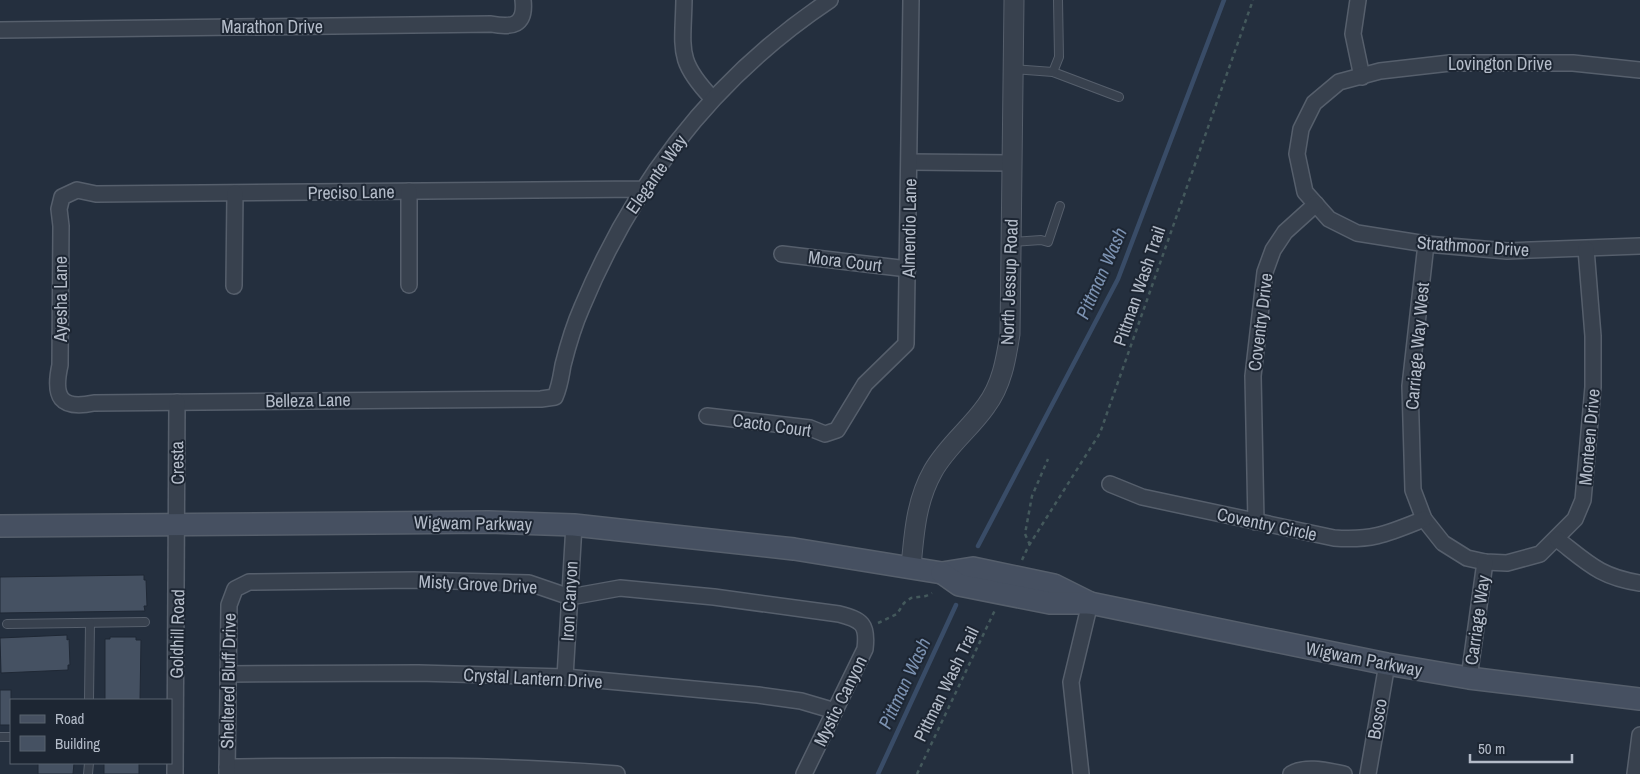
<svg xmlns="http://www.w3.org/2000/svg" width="1640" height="774" font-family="'Archivo Narrow',sans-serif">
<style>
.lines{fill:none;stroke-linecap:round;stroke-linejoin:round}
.stream{stroke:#394c67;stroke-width:4.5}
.building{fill:#455162;stroke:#1f2835}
.service-casing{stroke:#565f6c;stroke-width:10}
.minor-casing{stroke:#565f6c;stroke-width:18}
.tertiary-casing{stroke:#565f6c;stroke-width:21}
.secondary-casing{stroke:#565f6c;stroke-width:24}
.path{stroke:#44595c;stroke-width:2.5;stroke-dasharray:4 4;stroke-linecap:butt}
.service{stroke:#38414e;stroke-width:8}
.minor{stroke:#38414e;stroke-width:15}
.tertiary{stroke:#38414e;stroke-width:19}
.secondary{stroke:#465061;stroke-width:21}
.labels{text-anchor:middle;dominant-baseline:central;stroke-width:4;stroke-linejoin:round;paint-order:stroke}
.street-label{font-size:18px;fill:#b4bcc9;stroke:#1d2633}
.water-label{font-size:19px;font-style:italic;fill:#7c92b1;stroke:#1d2633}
</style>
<rect width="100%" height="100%" fill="#242f3e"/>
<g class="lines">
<!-- stream -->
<g class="stream">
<path d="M978 546 1118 279 1224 0"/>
<path d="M878 774 956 605"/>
</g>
</g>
<!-- building -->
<g class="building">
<path d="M144 575V580H146L147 606H144L145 611 0 613V577Z"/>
<path d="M67 635V640L69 639 70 665H68V670L1 673 0 638Z"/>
<path d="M110 637H136V640H141L140 700H105V639H110Z"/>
<rect x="0" y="690" width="11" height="35"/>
<path d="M38 763H74L73 774H38Z"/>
<rect x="104" y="763" width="35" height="11"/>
</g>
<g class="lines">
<!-- service casing -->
<g class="service-casing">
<g id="service">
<path d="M1013 69 1053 72 1119 97"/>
<path d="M1053 72 1059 57 1058 0"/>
<path d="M1011 242 1041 240 1048 242 1060 206"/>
<path d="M7 624 145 622"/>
<path d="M89 700 90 623"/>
<path d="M0 737H11"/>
<path d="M88 774 89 763"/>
</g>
</g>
<!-- minor casing -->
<g class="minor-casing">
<g id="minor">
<path d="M684 0C683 50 676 60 712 98"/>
<path d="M1358 0 1353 34 1362 77"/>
<path d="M0 30 491 24C512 28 526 26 523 0"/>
<path d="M1640 70 1573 63H1450L1380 71 1339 82 1314 103 1301 129 1297 154 1305 192 1329 219 1357 233 1426 244 1507 251 1640 246"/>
<path d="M910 162 1012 163"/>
<path d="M642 189 96 194 77 190 62 197 59 209 61 226 60 365C53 397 60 410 94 403L541 399 555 397C560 386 561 376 563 365 568 345 574 325 582 307 634 182 716 76 830 0"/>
<path d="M1426 244 1410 386 1413 490 1424 519 1443 543 1467 558 1485 562 1507 563 1540 554 1575 519 1583 500 1593 387V336L1586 249"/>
<path d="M782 254 908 269"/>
<path d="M409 285V191"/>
<path d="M234 286 235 193"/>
<path d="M707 416 810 428 825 434 837 430 865 384 906 344 911 0"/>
<path d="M1110 484 1142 497 1334 538C1373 541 1389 533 1424 519"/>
<path d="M1256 522 1253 376 1265 272 1273 250 1285 232 1316 204"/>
<path d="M1557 539C1588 563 1600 577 1640 583"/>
<path d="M228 674 418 673 565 677 758 695 801 701 835 711"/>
<path d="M565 677 574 525"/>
<path d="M1469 678 1485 562"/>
<path d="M227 767C357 766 487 763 617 774"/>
<path d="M175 774 177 402"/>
<path d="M227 774 229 605 235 589 249 582 414 580 529 583 570 597 620 588 714 597 839 614C862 620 868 624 865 649L804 774"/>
<path d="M1081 774 1071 682 1090 603"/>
<path d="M1291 774C1306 765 1328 771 1344 774"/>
<path d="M1368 774 1387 664"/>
<path d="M1635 774 1640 735"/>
</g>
</g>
<!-- tertiary casing -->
<g class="tertiary-casing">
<path id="tertiary" d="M911 567C914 534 916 501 933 471 947 446 970 429 986 406 1002 385 1006 359 1010 334L1014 0"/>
</g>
<!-- secondary casing -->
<g class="secondary-casing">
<g id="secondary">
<path d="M0 526 489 522 574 525 794 549 942 573 973 568 1054 585 1090 603"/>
<path d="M942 573 959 585 1050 603H1090L1387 664 1469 678 1640 699"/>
</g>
</g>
<!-- path -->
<g class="path">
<path d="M1030 545 1025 534 1032 496 1048 459"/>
<path d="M1022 560 1028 547 1100 433 1253 0"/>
<path d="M878 623 897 614 904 603 911 598 926 596 932 593"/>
<path d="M917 774 995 610"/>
</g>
<!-- service -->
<use href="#service" class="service"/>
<!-- minor -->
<use href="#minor" class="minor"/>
<!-- tertiary -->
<use href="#tertiary" class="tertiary"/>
<!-- secondary -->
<use href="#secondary" class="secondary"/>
</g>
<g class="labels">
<!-- street labels -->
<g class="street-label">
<text x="272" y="26">Marathon Drive</text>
<text x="1500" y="63">Lovington Drive</text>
<text transform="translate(656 174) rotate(-55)">Elegante Way</text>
<text transform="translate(351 192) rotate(-1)">Preciso Lane</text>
<text transform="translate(909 228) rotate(-89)">Almendio Lane</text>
<text transform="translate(1473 246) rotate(4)">Strathmoor Drive</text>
<text transform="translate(845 261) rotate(7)">Mora Court</text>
<text transform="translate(1009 282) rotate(-88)">North Jessup Road</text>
<text transform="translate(1139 286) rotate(-71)">Pittman Wash Trail</text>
<text transform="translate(60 299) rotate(-90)">Ayesha Lane</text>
<text transform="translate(1260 322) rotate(-83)">Coventry Drive</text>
<text transform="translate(1417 346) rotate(-85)">Carriage Way West</text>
<text transform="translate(308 400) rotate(-1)">Belleza Lane</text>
<text transform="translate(772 425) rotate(8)">Cacto Court</text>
<text transform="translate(1589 437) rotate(-85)">Monteen Drive</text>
<text transform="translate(177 463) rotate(-91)">Cresta</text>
<text transform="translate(473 523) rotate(1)">Wigwam Parkway</text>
<text transform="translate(1267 524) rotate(12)">Coventry Circle</text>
<text transform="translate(478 584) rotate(3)">Misty Grove Drive</text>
<text transform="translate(569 601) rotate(-87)">Iron Canyon</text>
<text transform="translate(1477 620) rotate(-82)">Carriage Way</text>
<text transform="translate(177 634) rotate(-89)">Goldhill Road</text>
<text transform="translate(1364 659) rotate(11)">Wigwam Parkway</text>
<text transform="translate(533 678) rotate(3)">Crystal Lantern Drive</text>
<text transform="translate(228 681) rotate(-89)">Sheltered Bluff Drive</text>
<text transform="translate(946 684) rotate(-64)">Pittman Wash Trail</text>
<text transform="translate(840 701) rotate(-64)">Mystic Canyon</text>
<text transform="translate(1377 719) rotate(-80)">Bosco</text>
</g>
<!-- water labels -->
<g class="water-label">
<text transform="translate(1101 273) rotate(-66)">Pittman Wash</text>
<text transform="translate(904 683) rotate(-65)">Pittman Wash</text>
</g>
</g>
<!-- legend -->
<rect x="10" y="699" width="162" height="65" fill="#1d2633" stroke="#59626f"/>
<rect x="20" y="715" width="25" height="8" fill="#465061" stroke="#59626f"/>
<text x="55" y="724" font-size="15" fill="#b4bcc9">Road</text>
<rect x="20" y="736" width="25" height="15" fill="#455162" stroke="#59626f"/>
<text x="55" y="749" font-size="15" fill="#b4bcc9">Building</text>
<!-- scale -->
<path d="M1470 754v8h102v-8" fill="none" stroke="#b4bcc9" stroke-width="2.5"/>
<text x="1478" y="754" font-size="15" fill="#b4bcc9" stroke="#1d2633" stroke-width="4" paint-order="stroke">50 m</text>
</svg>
